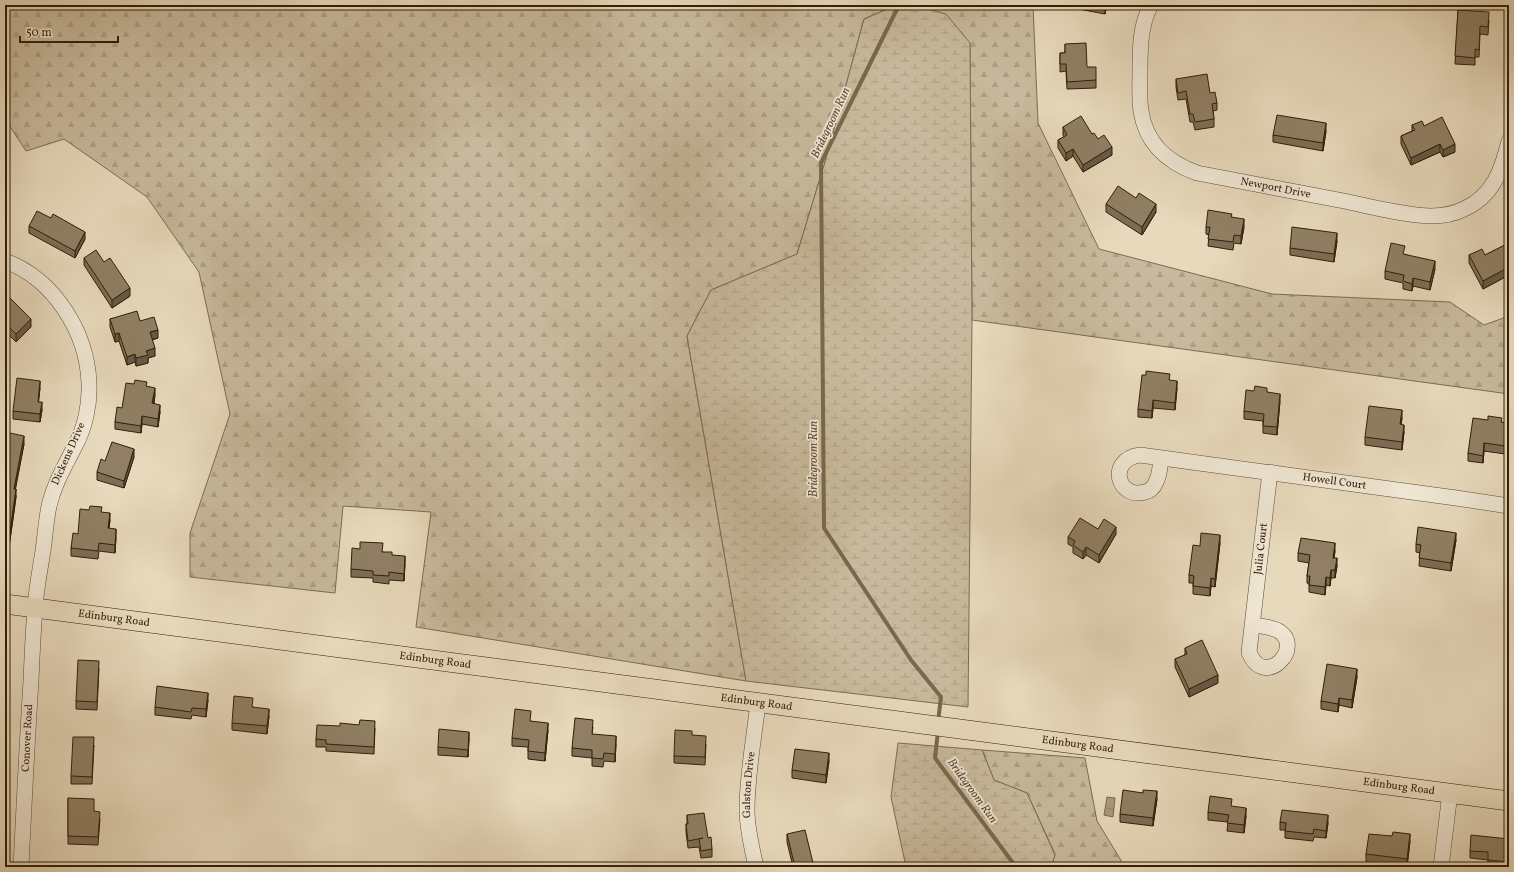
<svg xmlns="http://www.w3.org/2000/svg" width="1514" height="872" font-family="Vollkorn,serif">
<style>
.forest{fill:url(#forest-firs);stroke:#7c6c51}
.wetland{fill:url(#wetland-marsh);stroke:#7c6c51}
.water{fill:url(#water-ripples);stroke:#79684d}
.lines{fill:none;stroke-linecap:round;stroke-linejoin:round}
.stream{stroke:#79684d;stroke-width:4}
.minor-casing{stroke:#5e4d33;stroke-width:16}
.major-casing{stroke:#311e06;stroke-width:20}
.minor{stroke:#efe6d3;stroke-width:15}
.major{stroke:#e7d9bb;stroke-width:19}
.wall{fill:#7c6d56;stroke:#311e06}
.shaded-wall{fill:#655946;stroke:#311e06}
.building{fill:#907f64;stroke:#311e06}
.labels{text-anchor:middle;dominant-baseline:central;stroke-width:3.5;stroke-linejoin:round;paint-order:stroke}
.street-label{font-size:11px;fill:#311e06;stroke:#efe6d3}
.water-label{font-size:12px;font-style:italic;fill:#5b4930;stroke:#efe6d3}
</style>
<defs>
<pattern id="forest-firs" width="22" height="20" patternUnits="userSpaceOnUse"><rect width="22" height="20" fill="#c8b99c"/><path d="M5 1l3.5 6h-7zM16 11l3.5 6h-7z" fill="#ac9f85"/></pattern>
<pattern id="wetland-marsh" width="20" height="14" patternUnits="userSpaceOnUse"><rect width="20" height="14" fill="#c8b99c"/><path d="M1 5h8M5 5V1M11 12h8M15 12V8" fill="none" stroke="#ac9f85"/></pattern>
<pattern id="water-ripples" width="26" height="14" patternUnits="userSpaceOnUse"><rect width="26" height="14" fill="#a9997d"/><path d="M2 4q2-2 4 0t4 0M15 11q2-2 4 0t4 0" fill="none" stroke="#8a7c64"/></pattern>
</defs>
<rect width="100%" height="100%" fill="#e7d9bb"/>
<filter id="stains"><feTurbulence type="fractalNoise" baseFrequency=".005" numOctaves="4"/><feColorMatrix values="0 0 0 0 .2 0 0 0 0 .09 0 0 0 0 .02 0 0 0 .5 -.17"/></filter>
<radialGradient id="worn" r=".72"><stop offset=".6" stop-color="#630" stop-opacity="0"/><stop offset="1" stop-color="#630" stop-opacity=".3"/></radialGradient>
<!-- forest -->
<g class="forest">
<path d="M5 5H897L864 19 825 162 797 254 711 290 687 336 746 681 416 627 431 512 343 506 335 593 190 577V533L230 414 199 272 147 197 64 139 26 151 5 119Z"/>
<path d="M913 5H1033L1038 123 1099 249 1272 294 1450 302 1484 325 1509 316V394L972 320 970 43Z"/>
<path d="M982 750 1085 758 1097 821 1125 867H1051L1055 854 1027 793 994 780Z"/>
</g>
<!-- wetland -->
<g class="wetland">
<path d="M897 5H913L946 14 970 43 972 320 968 707 746 681 687 336 711 290 797 254 825 162 864 19Z"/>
<path d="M898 743 982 750 994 780 1027 793 1055 855 1051 867H906L891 797Z"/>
</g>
<!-- water -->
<path class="water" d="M1107 797 1115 798 1113 817 1104 815Z"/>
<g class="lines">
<!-- stream -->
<g class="stream">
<path d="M899 5 821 163 824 528 911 660 941 697 938 722"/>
<path d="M938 731 935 758 1016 867"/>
</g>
<!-- minor casing -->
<g class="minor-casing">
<g id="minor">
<path id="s1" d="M1151 5C1140 25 1140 48 1140 71 1140 84 1139 98 1141 111 1146 144 1167 162 1197 173 1246 182 1295 192 1344 201 1373 207 1402 215 1431 216 1442 216 1454 214 1464 209 1493 196 1502 170 1509 141"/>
<path d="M5 261C54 279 87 332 89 383 90 404 85 428 75 446 65 466 54 484 49 506 46 521 45 536 43 551 40 570 36 590 35 609 33 633 32 657 31 681 27 743 24 805 21 867"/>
<path id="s2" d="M1161 458C1160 466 1160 475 1156 482 1154 487 1150 491 1145 492 1118 500 1106 460 1140 455L1456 498 1509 506"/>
<path id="s3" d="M1253 625C1260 626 1270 627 1277 630 1307 646 1264 691 1249 652L1270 472"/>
<path id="s4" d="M756 867C752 848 747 829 747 810 747 774 754 739 758 703"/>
<path d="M1441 867 1450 793"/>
</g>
</g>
<!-- major casing -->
<g class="major-casing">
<g id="major">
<path id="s5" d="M5 604 1509 801"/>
</g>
</g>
<!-- minor -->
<use href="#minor" class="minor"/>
<!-- major -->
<use href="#major" class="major"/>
</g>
<!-- wall -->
<g class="wall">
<path d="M1073 5H1107L1105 14 1073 8Z"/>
<path d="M1458 10 1489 20 1488 35 1480 34 1479 57H1475V65L1455 64Z"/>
<path d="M1065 44 1087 67 1096 80V88L1067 89 1066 71 1060 72V53H1065Z"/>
<path d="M1176 79 1210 93 1217 103V110L1213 111 1214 119V127L1195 130 1193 122H1190L1186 99 1178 100 1176 87Z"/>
<path d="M1412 125 1424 126 1455 152 1443 157 1440 152 1411 165 1401 144V136L1412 131Z"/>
<path d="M1063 127 1092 134 1098 139 1112 155 1083 172 1073 156 1066 161 1058 148V140L1064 137 1063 135Z"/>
<path d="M1326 131 1323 151 1273 142V135Z"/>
<path d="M1106 204 1156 212 1142 235 1106 212Z"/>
<path d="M1232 217 1244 227 1241 244 1234 243 1233 250 1208 246 1209 235 1206 234V227Z"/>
<path d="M29 226 85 239 75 258 29 233Z"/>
<path d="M1337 241 1334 262 1290 255V248Z"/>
<path d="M1509 243V275L1483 289 1469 263V255H1485Z"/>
<path d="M1405 254 1435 269 1430 290 1413 286 1412 291 1403 289V283L1385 279V271Z"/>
<path d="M84 258 130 296 112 308 84 265Z"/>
<path d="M5 293 31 327 16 342 5 331Z"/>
<path d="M110 319 140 321 158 338 152 340 155 356 148 358V363L136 366 135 362 127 365 119 341 115 342 110 327Z"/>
<path d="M1170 380 1177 388 1175 410 1153 408 1152 418 1138 417V409Z"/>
<path d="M147 386 155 395 154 404 160 412 158 427 142 424 141 433 115 429V422L122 408Z"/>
<path d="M40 388 38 402 42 410 40 422 13 419V411Z"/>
<path d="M1267 392 1280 401 1277 435 1263 433V421L1244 419V411Z"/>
<path d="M1402 418 1401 424 1404 432 1402 450 1365 445V437Z"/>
<path d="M1502 422 1509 428V451H1506L1505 454 1484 451 1483 463 1468 461V453Z"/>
<path d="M5 432 24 444 15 489 16 497 9 547 5 546Z"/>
<path d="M134 457 124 488 97 480V472L105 461Z"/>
<path d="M102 512 110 520 109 528 116 537 115 553 99 551 98 559 71 556V548L78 534Z"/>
<path d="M1098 529 1116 534 1099 563 1086 555 1083 559 1073 553V547L1068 544V537Z"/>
<path d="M1456 540 1451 571 1419 566 1420 553 1416 552V544Z"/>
<path d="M1220 543 1215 587 1211 586 1210 596 1193 594V583H1189V575L1200 546Z"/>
<path d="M1335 551 1334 558 1337 566 1335 578H1331L1330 586 1326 585 1325 595 1309 592V584L1307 583V576L1309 563 1298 561V553Z"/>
<path d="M383 552 392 555 405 564 404 581 389 580V584L373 582V578L351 577V569Z"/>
<path d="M1185 648 1218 683 1189 697 1175 667V659L1185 655Z"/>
<path d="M99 668 97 710 76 709V701Z"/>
<path d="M1357 677 1352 708 1339 705 1338 712 1321 709V701Z"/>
<path d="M1509 699V719L1507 718V711Z"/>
<path d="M208 700 206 717 192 715 191 719 155 715V707Z"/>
<path d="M253 707 269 716 267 734 232 730V723Z"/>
<path d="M531 721 548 730 545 761 528 759V747L512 746V738Z"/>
<path d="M593 727 592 734 616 744 615 762 604 761 603 767 592 766V758L572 756V748Z"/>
<path d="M375 728 374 754 326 751V747H316V739Z"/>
<path d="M692 735 706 744 705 765 674 763V756Z"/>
<path d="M469 739 468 757 438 755V747Z"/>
<path d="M94 745 92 784H71V776Z"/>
<path d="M829 761 826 783 792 778V770Z"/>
<path d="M68 798 94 811 100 819 98 845 68 844Z"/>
<path d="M1157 799 1153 826 1120 822V814Z"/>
<path d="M1208 812 1246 816 1244 833 1227 831 1228 822 1208 820Z"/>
<path d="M687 815 708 838 712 849V857L701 858 699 847 688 848 686 832V824H687Z"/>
<path d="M1280 822 1328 823 1326 838 1314 837 1313 841 1285 838V830H1280Z"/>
<path d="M787 834 814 867H793L787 842Z"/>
<path d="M1509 839V867H1488V860L1470 858V851Z"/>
<path d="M1410 841 1407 867 1366 862V854Z"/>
</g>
<!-- shaded-wall -->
<g class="shaded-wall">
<path d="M1105 5H1107L1105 14Z"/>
<path d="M1242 5H1246L1242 8Z"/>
<path d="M1326 123V131L1323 151V143Z"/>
<path d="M1440 144V152L1411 165V158Z"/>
<path d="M1455 144V152L1443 157V150Z"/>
<path d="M1112 147V155L1083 172V165Z"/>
<path d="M1073 149V156L1066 161V153Z"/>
<path d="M1156 204V212L1142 235V227Z"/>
<path d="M1244 219V227L1241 244V236Z"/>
<path d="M85 232V239L75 258V251Z"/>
<path d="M1337 233V241L1334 262V254Z"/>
<path d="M1435 261V269L1430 290V282Z"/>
<path d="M1509 267V275L1483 289V281Z"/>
<path d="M1413 278V286L1412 291V284Z"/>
<path d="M130 288V296L112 308V300Z"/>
<path d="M31 319V327L16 342V334Z"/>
<path d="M158 330V338L150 340V332Z"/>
<path d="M119 333V341L115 342V334Z"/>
<path d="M155 348V356L148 358V363L136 366V358L146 351Z"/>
<path d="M135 354V362L127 365V357Z"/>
<path d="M40 381V388L38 409V402Z"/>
<path d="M1177 381V388L1175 410V403Z"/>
<path d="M155 388V395L152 411V403Z"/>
<path d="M1280 394V401L1277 435V427Z"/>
<path d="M1153 400V408L1152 418V411Z"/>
<path d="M42 402V410L40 422V414Z"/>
<path d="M160 405V412L158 427V419Z"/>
<path d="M1402 410V418L1400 432V424Z"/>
<path d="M142 416V424L141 433V426Z"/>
<path d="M1404 425V432L1402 450V442Z"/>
<path d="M24 436V444L14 497V489Z"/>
<path d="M1484 443V451L1483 463V456Z"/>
<path d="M134 449V457L124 488V481Z"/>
<path d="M16 489V497L9 547V539Z"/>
<path d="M110 513V520L108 536V528Z"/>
<path d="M1116 527V534L1099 563V555Z"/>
<path d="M116 529V537L115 553V545Z"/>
<path d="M1456 533V540L1451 571V563Z"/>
<path d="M1220 535V543L1215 587V579Z"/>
<path d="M1335 543V551L1333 566V558Z"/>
<path d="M1086 547V555L1083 559V552Z"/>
<path d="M405 556V564L404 581V574Z"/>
<path d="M1337 558V566L1335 578V570Z"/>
<path d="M1331 570V578L1330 586V578Z"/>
<path d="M1326 577V585L1325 595V587Z"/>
<path d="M1211 578V586L1210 596V588Z"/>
<path d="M1357 669V677L1352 708V700Z"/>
<path d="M1218 675V683L1189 697V689Z"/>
<path d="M208 693V700L206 717V709Z"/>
<path d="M1339 698V705L1338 712V704Z"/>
<path d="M269 709V716L267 734V726Z"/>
<path d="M548 723V730L545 761V753Z"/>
<path d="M469 732V739L468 757V750Z"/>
<path d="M616 736V744L615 762V754Z"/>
<path d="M829 753V761L826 783V775Z"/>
<path d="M1157 791V799L1153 826V818Z"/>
<path d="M1246 808V816L1244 833V825Z"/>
<path d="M1328 815V823L1326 838V831Z"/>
<path d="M1410 834V841L1407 867V859Z"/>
</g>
<!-- building -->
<g class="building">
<path d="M1097 5H1105V7Z"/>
<path d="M1458 10 1489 12 1488 27 1480 26 1479 50 1475 49V58L1455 56Z"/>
<path d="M1086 43 1087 67H1096V80L1067 82 1066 64H1060V53H1065V44Z"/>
<path d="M1207 74 1210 93 1215 92 1217 103 1212 104 1214 119 1195 122 1193 114H1190L1186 91 1178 93 1176 79Z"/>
<path d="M1277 115 1326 123 1323 143 1273 135Z"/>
<path d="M1081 116 1092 134 1094 133 1098 139 1104 135 1112 147 1083 165 1073 149 1066 153 1058 140 1067 135 1063 127Z"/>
<path d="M1442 117 1455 144 1443 150 1440 144 1411 158 1401 136 1415 130 1412 125 1422 121 1424 126Z"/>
<path d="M1118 186 1136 198 1139 193 1156 204 1142 227 1106 204Z"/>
<path d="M1208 210 1232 214 1231 217 1244 219 1241 236 1234 235 1233 242 1208 239 1210 227H1206Z"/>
<path d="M37 211 51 218 53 214 85 232 75 251 29 226Z"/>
<path d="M1292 227 1337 233 1334 254 1290 248Z"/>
<path d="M1391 243 1405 246 1403 254 1435 261 1430 282 1413 278 1412 284 1403 281 1404 275 1385 271Z"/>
<path d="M1509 243V267L1483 281 1469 255 1482 249 1485 255Z"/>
<path d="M96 250 104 262 110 258 130 288 112 300 84 258Z"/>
<path d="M5 293 31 319 16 334 5 323Z"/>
<path d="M137 311 140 321 154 317 158 330 150 332 155 348 146 351 148 355 136 358 135 354 127 357 119 333 115 334 110 319Z"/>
<path d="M1146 371 1170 374 1169 380 1177 381 1175 403 1153 400 1152 411 1138 409 1142 375H1146Z"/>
<path d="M17 378 40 381 38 402H42L40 414 13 411Z"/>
<path d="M135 380 147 382 146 386 155 388 152 403 160 405 158 419 142 416 141 426 115 422 117 407 122 408 126 383 134 384Z"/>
<path d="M1255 386 1267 388V392L1280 394 1277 427 1263 426 1264 414 1244 411 1246 390 1254 391Z"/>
<path d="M1369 406 1402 410 1400 424 1404 425 1402 442 1365 437Z"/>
<path d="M1488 416 1502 418 1501 422 1508 423 1507 427 1509 428V443H1506L1505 446 1484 443 1483 456 1468 453 1473 418 1488 420Z"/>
<path d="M5 432 24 436 14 489H16L9 539 5 538Z"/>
<path d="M112 442 134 449 124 481 97 472 101 459 105 461Z"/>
<path d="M90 506 102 507 101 512 110 513 108 528 116 529 115 545 99 543 98 551 71 548 73 533 78 534 80 509 89 510Z"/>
<path d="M1080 518 1098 529 1104 519 1116 527 1099 555 1086 547 1083 552 1073 545 1075 541 1068 537Z"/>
<path d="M1418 527 1456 533 1451 563 1419 558 1421 545 1416 544Z"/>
<path d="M1201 533 1220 535 1215 579 1211 578 1210 588 1193 586 1194 576 1189 575 1193 545 1200 546Z"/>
<path d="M1301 538 1335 543 1333 558H1337L1335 570H1331L1330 578 1326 577 1325 587 1309 585 1310 576H1307L1310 555 1298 553Z"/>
<path d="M360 542 383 543 382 552H392V555L405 556 404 574 389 572V576L373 575V571L351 569 352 548 360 549Z"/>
<path d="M1202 640 1218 675 1189 689 1175 659 1187 654 1185 648Z"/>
<path d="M78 660 99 661 97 702 76 701Z"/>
<path d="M1327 664 1357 669 1352 700 1339 698 1338 704 1321 701Z"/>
<path d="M157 686 208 693 206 709 192 708 191 712 155 707Z"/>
<path d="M234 696 253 698 252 707 269 709 267 726 232 723Z"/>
<path d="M1508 699H1509V711H1507Z"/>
<path d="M515 709 531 711 530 721 548 723 545 753 528 751 529 740 512 738Z"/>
<path d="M575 718 593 720 592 734 616 736 615 754 604 753 603 759 592 758V750L572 748Z"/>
<path d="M360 720 375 721 374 747 326 744V740L316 739 317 725 340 726V723L359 725Z"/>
<path d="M439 729 469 732 468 750 438 747Z"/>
<path d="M675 730 692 731V735L706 736 705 757 674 756Z"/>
<path d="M73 737H94L92 777 71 776Z"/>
<path d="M795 749 829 753 826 775 792 770Z"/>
<path d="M1123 790 1143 793V790L1157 791 1153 818 1120 814Z"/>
<path d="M1210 796 1232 799 1231 806 1246 808 1244 825 1227 823 1229 815 1208 812Z"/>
<path d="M68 798 94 799V811L100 812 98 837 68 836Z"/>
<path d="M1282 810 1328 815 1326 831 1314 829 1313 834 1285 831 1286 823 1280 822Z"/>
<path d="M704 813 708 838 711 837 712 849 701 851 699 839 703 838 688 841 686 824H688L687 815Z"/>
<path d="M805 830 814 867H795L787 834Z"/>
<path d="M1393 832 1410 834 1407 859 1366 854 1369 834 1392 836Z"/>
<path d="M1471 835 1509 839V862L1488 860V852L1470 851Z"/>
<rect x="88" y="863" width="20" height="4"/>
<path d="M412 865 438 867H412Z"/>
</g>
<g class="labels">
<!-- street labels -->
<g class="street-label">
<text stroke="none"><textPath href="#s1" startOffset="276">Newport Drive</textPath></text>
<text transform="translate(69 454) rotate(-66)">Dickens Drive</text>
<text stroke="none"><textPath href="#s2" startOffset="304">Howell Court</textPath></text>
<text stroke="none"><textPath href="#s3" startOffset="206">Julia Court</textPath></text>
<text stroke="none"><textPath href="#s5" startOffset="110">Edinburg Road</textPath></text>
<text stroke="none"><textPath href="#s5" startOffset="434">Edinburg Road</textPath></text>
<text stroke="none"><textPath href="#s5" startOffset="758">Edinburg Road</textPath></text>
<text transform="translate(28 738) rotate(-87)">Conover Road</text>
<text stroke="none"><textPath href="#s5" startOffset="1082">Edinburg Road</textPath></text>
<text stroke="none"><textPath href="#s4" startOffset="83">Galston Drive</textPath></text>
<text stroke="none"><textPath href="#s5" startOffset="1406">Edinburg Road</textPath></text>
</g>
<!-- water labels -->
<g class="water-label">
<text transform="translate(831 123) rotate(-65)">Bridegroom Run</text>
<text transform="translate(814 459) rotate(-90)">Bridegroom Run</text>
<text transform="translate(972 791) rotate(54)">Bridegroom Run</text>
</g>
</g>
<!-- margin -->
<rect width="1514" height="872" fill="none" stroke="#e7d9bb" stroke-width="20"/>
<rect x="6" y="6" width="1502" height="860" fill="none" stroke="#311e06" stroke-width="2"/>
<rect x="10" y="10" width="1494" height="852" fill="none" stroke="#311e06"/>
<!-- scale -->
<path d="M20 36v6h98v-6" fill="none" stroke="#311e06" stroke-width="2"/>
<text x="26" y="36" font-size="12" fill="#311e06" stroke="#efe6d3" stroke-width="3" paint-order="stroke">50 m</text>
<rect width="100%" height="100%" filter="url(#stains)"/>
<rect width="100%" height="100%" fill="url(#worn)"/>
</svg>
